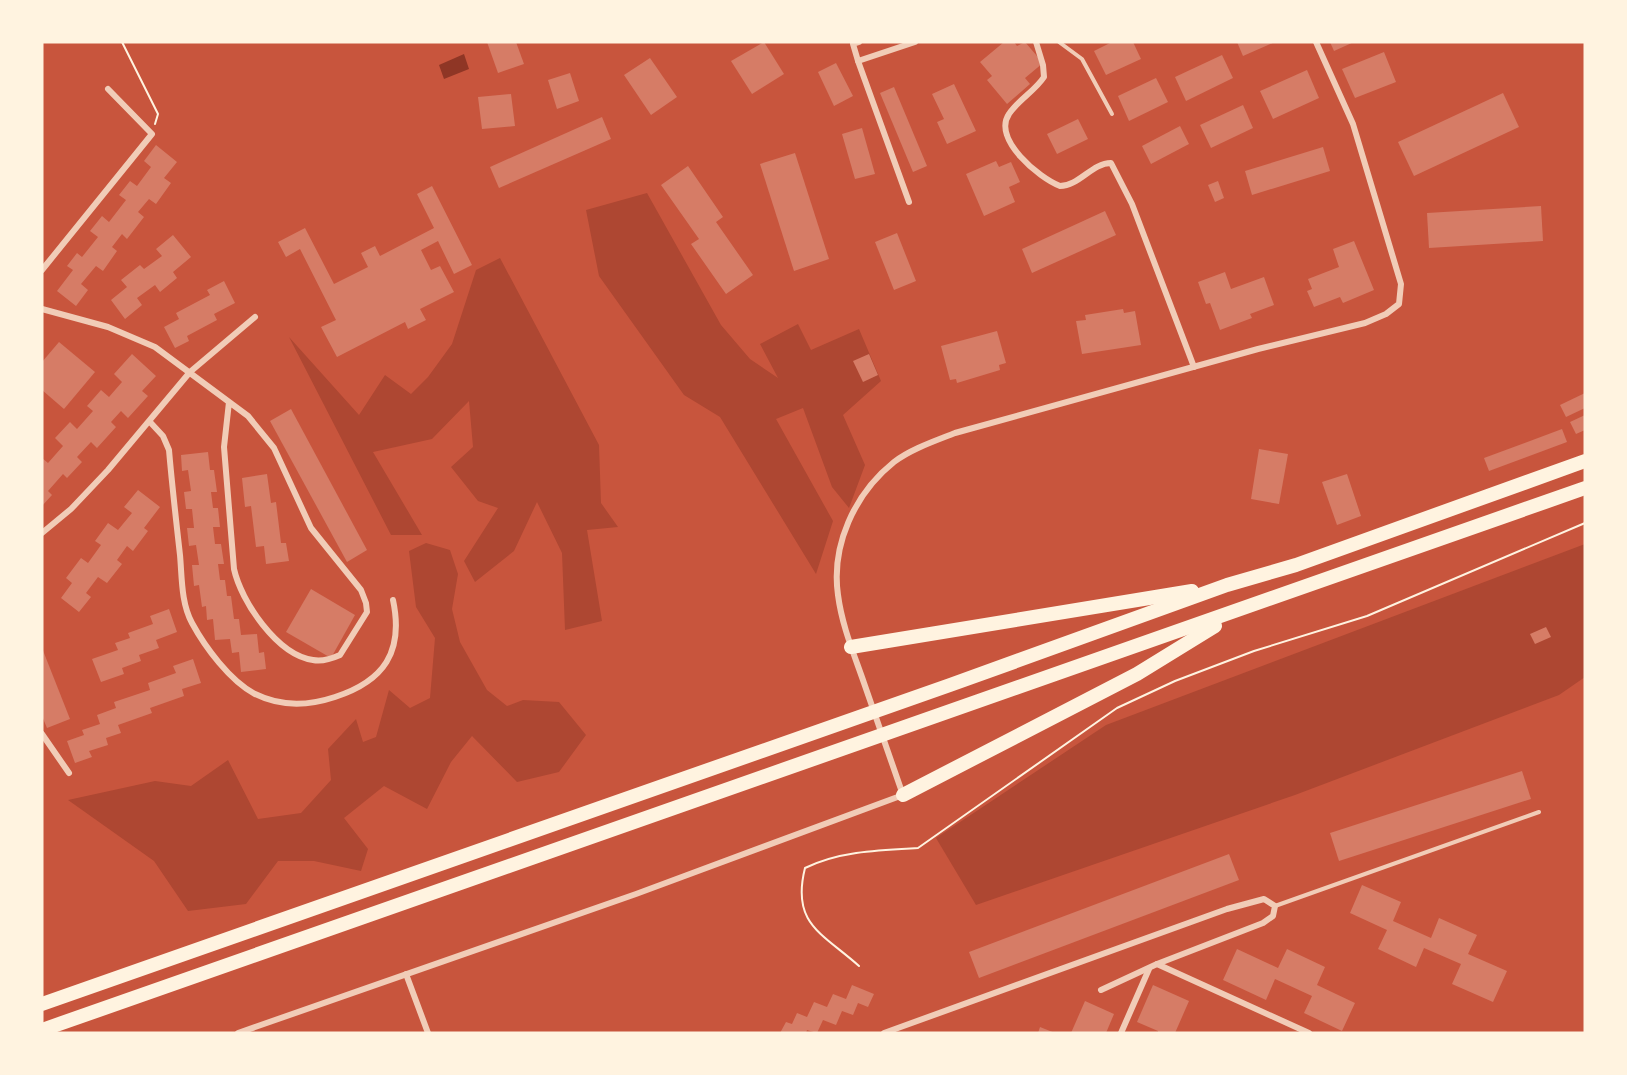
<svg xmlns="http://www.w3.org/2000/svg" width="1627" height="1075" font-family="'Nunito Sans',sans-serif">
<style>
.green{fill:#ae4732}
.water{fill:#8f3625}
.building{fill:#d67c66}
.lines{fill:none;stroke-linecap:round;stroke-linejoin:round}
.path{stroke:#fff3e0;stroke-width:2}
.service{stroke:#f1ccb7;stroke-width:4}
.minor{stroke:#f1ccb7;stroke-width:6}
.trunk{stroke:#fff3e0;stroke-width:14}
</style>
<rect width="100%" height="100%" fill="#c8553d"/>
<!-- green -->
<g class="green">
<path d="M647 193 721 325 750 359 778 378 760 344 798 324 811 350 859 329 881 381 843 415 865 465 849 508 832 487 803 408 776 419 833 521 816 574 720 417 684 395 599 276 586 210Z"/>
<path d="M500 258 599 445 601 503 618 527 587 530 602 621 565 630 562 553 537 502 514 551 475 582 464 561 498 508 478 501 451 467 473 447 469 401 432 439 373 452 422 535H391L289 337 359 415 385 375 411 394 428 377 452 344 476 270Z"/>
<path d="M426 543 450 550 458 574 452 609 460 642 487 690 507 706 523 700 559 702 586 735 559 772 517 782 472 736 451 762 427 809 384 786 344 818 368 849 361 871 314 861H278L246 904 188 911 154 861 68 800 155 781 191 786 228 760 258 819 301 813 331 780 328 749 356 719 363 742 376 737 389 690 410 708 430 698 435 638 416 607 409 551Z"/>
<path d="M1585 544V677L1559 695 1295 795 976 905 936 838 1106 725Z"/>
</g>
<!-- water -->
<path class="water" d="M464 54 469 69 444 79 439 65Z"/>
<!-- building -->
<g class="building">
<path d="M487 42H516L524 64 498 73Z"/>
<path d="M764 42 784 74 752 94 731 61Z"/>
<path d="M1004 42H1014L1017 46 1025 42 1043 63 1025 78 1030 84 1007 104 987 80 992 76 980 62Z"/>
<path d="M1112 42H1133L1141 59 1106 75 1094 51Z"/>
<path d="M1237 42H1275L1243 56Z"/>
<path d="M1330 42H1354L1334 51Z"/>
<path d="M1384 52 1396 82 1355 98 1342 69Z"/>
<path d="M1222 55 1233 78 1186 101 1175 77Z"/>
<path d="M650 58 677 97 651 115 624 75Z"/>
<path d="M836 63 853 96 834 106 818 72Z"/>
<path d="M1307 70 1319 98 1273 119 1260 91Z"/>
<path d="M570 73 579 101 557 109 548 80Z"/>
<path d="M1156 78 1168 102 1129 121 1118 96Z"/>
<path d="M954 84 976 131 947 144 937 122 944 119 932 94Z"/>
<path d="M894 87 927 166 913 172 880 93Z"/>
<path d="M1503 93 1519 127 1414 176 1398 142Z"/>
<path d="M511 94 515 126 482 129 478 97Z"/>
<path d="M1243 105 1253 128 1211 148 1200 125Z"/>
<path d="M602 117 611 139 499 188 490 167Z"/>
<path d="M1078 119 1088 139 1057 154 1047 134Z"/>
<path d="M1180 126 1189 144 1151 164 1142 146Z"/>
<path d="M862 128 875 174 855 179 842 134Z"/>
<path d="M156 145 177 162 164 178 171 183 156 204 149 199 138 212 144 217 127 239 122 234 112 247 117 251 103 271 96 266 81 284 88 290 76 306 57 291 73 270 67 266 77 253 82 257 98 237 90 231 102 216 109 222 126 200 119 195 130 181 137 186 151 167 144 161Z"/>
<path d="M1323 147 1330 171 1252 195 1245 171Z"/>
<path d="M795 153 829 259 794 271 760 164Z"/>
<path d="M996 161 999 167 1011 162 1020 182 1009 187 1015 202 984 216 966 174Z"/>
<path d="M688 166 723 217 716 222 753 275 726 294 691 244 699 239 661 185Z"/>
<path d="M1218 181 1224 198 1215 202 1208 185Z"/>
<path d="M432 186 472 265 454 274 438 241 421 250 431 270 440 266 454 292 420 309 426 320 408 329 405 322 337 357 321 327 336 320 300 249 286 257 278 242 305 228 334 284 368 267 361 253 375 246 380 256 434 228 417 194Z"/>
<path d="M1541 206 1543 241 1429 248 1427 213Z"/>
<path d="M1105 211 1116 235 1032 273 1022 249Z"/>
<path d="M897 233 916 281 894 290 875 242Z"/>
<path d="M173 235 191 257 173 272 177 278 160 292 155 285 137 298 142 305 125 319 111 300 127 287 121 280 140 265 144 269 162 256 156 249Z"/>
<path d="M1354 241 1374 290 1343 303 1340 297 1314 307 1307 291 1312 289 1308 279 1339 267 1333 249Z"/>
<path d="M1225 272 1231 289 1264 277 1274 305 1250 314 1252 318 1220 330 1210 303 1206 304 1198 282Z"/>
<path d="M224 281 235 303 214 314 217 320 187 336 189 341 175 348 164 327 179 319 176 313 210 295 207 290Z"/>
<path d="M1123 309 1124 313 1135 311 1141 345 1082 354 1076 321 1086 320 1085 315Z"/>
<path d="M997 331 1006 363 999 365 1000 370 957 383 956 379 950 380 941 346Z"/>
<path d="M59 342 95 372 64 409 42 390V362Z"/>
<path d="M132 354 156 376 142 391 148 396 128 418 121 411 111 422 116 427 97 448 91 442 77 457 82 462 67 478 63 474 48 491 52 495 42 506V458L48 463 63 446 55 438 70 422 77 429 93 411 87 406 101 390 109 397 122 382 114 374Z"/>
<path d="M869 354 878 375 863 382 853 361Z"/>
<path d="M1585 393V408L1566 417 1560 405Z"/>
<path d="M291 409 367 550 347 562 270 421Z"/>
<path d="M1585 415V430L1576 434 1570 422Z"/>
<path d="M1562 429 1567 442 1489 471 1484 458Z"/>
<path d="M1259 449 1288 454 1279 504 1251 499Z"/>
<path d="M208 452 210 470H214L217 492H211L213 508H218L220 527H213L215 544H221L224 564H218L220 580H225L227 596H231L234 619H239L241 635 257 634 259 653 264 652 266 669 241 672 239 652 232 653 230 639 215 640 213 619 207 620 206 606 202 607 199 585 194 586 192 565H199L196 545 189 546 187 528H194L192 509H186L184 492 191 491 188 470 182 471 181 455Z"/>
<path d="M267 474 271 503 276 502 281 543H286L289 561 266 564 264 546 256 547 251 506 245 507 242 478Z"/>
<path d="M1347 474 1361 516 1337 525 1322 482Z"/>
<path d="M138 490 160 507 144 528 148 531 133 551 127 546 117 560 122 564 107 583 98 577 86 593 91 597 79 612 61 598 72 583 66 578 81 558 88 563 101 545 95 541 108 523 118 530 132 513 124 507Z"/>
<path d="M311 589 355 615 331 658 286 632Z"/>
<path d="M169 609 177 632 156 640 159 648 139 655 141 661 122 668 124 674 101 682 92 659 118 650 115 643 130 638 128 633 153 624 150 616Z"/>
<path d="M1546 627 1551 637 1535 644 1530 634Z"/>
<path d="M42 648 70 719 47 728 42 716Z"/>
<path d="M193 659 201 683 182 689 184 696 150 708 152 713 118 725 121 733 106 738 108 745 89 751 92 757 75 763 67 741 84 735 82 730 100 724 97 715 116 708 114 702 150 690 148 683 176 673 173 666Z"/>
<path d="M1522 771 1531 799 1339 861 1330 833Z"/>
<path d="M1229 854 1239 880 979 978 969 952Z"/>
<path d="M1362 885 1401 902 1393 921 1431 938 1439 918 1477 935 1468 954 1507 971 1493 1002 1452 984 1461 964 1424 948 1416 967 1378 949 1387 930 1350 913Z"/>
<path d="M1237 949 1278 968 1287 949 1325 967 1317 985 1355 1003 1342 1031 1304 1013 1312 996 1275 979 1266 1000 1223 980Z"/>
<path d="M852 985 874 994 868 1007 858 1003 853 1015 842 1011 836 1025 823 1020 817 1033 807 1030 806 1033H780L786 1022 792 1024 797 1013 807 1017 814 1002 827 1007 833 994 846 999Z"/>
<path d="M1153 985 1189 1001 1175 1033H1158V1031L1137 1022Z"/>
<path d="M1085 1001 1114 1014 1106 1033H1071Z"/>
<path d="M1040 1027 1055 1033H1038Z"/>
</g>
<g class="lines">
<!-- path -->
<g class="path">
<path d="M122 42 158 114 155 124"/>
<path d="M859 966C822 933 791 924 805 868 839 851 880 850 918 848L1117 708 1175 681 1254 651 1367 616 1585 523"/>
</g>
<!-- service -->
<g class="service">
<path d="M1059 42 1082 59 1112 114"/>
<path d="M1275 906 1539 812"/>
</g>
<!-- minor -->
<g class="minor">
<path d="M859 42 853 44 858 61 909 202"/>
<path d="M1036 42 1043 65 1044 77C1035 91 1018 100 1009 114 992 139 1039 178 1060 186 1079 186 1092 163 1111 163L1132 204 1194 367"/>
<path d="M858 61 915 42"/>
<path d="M42 270 152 134 108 89"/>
<path d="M42 309 108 327 155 347 248 416 274 448 311 528 361 590 366 603 367 612 340 655C331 659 322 662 313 660 277 655 241 601 234 569L224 447 229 402"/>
<path d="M150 422 163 436 169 450C172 485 176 520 180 555 182 577 181 603 192 623 205 647 230 681 255 694 281 707 308 706 335 697 384 681 404 652 393 600"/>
<path d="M42 533 71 509 108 470 190 372 255 317"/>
<path d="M42 734 69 773"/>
<path d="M1157 964 1309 1033"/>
<path d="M406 974 428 1033"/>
<path d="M238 1033 636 894 903 795C890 758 877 720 864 683 854 654 842 626 838 595 831 546 854 494 894 462 911 449 935 441 955 433L1258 349 1365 323 1386 314 1399 304 1401 284 1353 124 1316 42"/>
<path d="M884 1033 1227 909 1264 899 1275 906 1273 916 1263 923 1157 964 1101 990"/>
<path d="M1121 1033 1149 969"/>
</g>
<!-- trunk -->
<g class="trunk">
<path d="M851 647 1192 591"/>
<path d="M903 795 1137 674 1215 626"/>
<path d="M42 1004 950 685 1227 585 1296 565 1585 461"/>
<path d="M42 1030 1585 488"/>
</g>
</g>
<!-- border -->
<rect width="1627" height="1075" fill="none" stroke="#fff3e0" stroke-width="87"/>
</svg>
